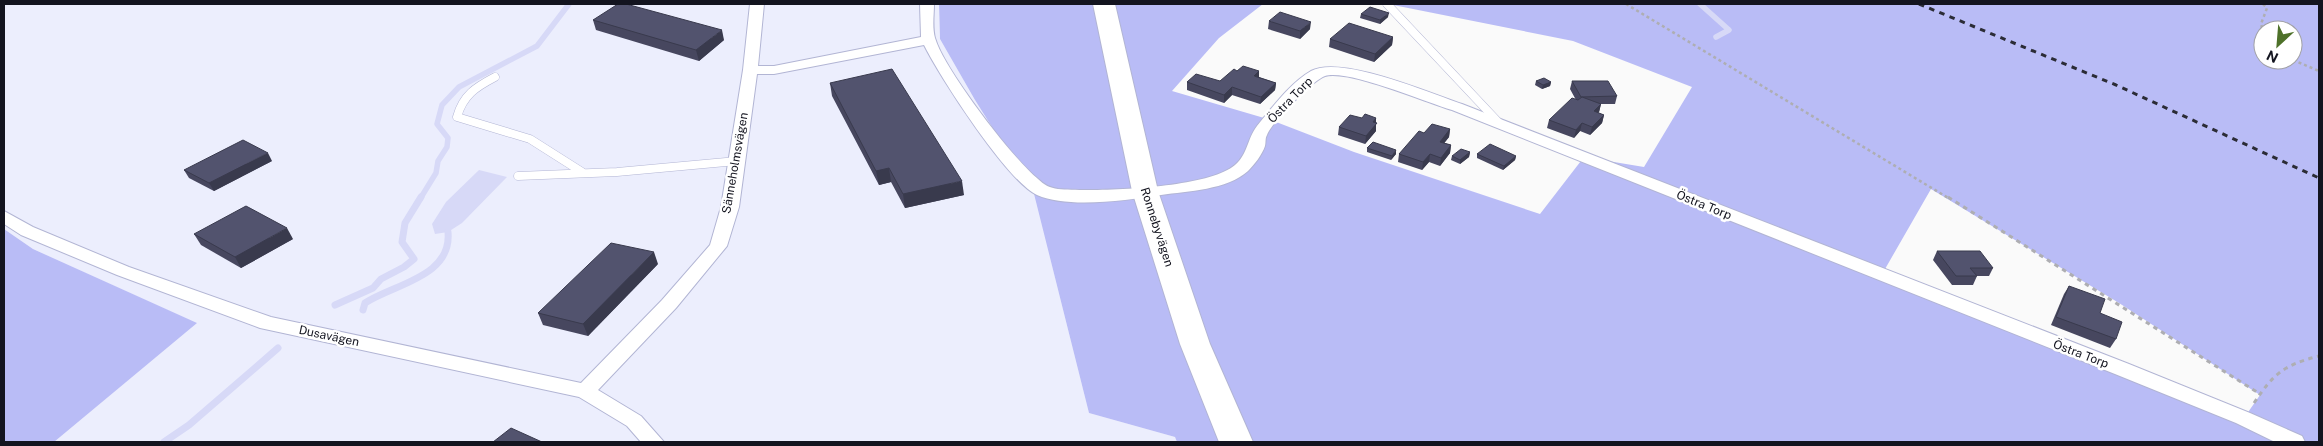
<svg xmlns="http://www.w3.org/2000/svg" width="2323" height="446" font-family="'Public Sans',sans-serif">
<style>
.built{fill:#eceefd}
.forest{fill:#b9bcf6;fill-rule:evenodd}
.water{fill:#d7d9f7}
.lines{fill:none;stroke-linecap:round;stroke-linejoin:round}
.stream-far1{stroke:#d7d9f7;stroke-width:5.5}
.stream{stroke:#d7d9f7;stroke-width:7}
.lane-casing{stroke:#b2b5d4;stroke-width:9}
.street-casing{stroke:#b2b5d4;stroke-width:2}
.primary-casing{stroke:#b2b5d4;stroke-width:2}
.path-far1{stroke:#aeaeb2;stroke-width:2.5;stroke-dasharray:3 3;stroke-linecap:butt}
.path{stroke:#aeaeb2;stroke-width:3;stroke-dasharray:4.5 4.5;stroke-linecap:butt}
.lane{stroke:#fff;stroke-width:8}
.street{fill:#fff;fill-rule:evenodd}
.primary{fill:#fff;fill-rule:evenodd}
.rail{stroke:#2b2c36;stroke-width:3;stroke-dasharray:5.5 5.5;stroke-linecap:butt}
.wall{fill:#47475f}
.shaded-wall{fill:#393a4d}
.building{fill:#52536e;stroke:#393a4d}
.labels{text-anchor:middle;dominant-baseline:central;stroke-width:5;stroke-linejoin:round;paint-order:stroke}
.street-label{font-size:12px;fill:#13141f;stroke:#fff}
</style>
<rect width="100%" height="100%" fill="#fafafa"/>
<!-- built -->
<path class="built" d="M4 4H939L940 39 975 100 1034 194 1089 413 1175 437 1177 442H54L196 323 33 249 4 229Z"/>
<!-- forest -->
<g class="forest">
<path d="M939 4H1263L1219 38 1172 91 1271 120 1354 152 1540 214 1584 157 1644 167 1692 87 1573 41 1388 4H2319V442H1177L1175 437 1089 413 1034 194 975 100 940 39ZM2263 30H2293V60H2263ZM1931 189 2119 303 2260 395 2244 418 1881 276Z"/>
<path d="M4 229 33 249 197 323 54 442H4Z"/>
</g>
<!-- water -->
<path class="water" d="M479 170 507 177 462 223 448 232 435 234 432 224 446 202Z"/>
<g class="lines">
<!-- stream-far1 -->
<g class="stream-far1">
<path d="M1700 4 1729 30 1716 37"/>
<path d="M420 199 436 173 438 161 447 147 448 138 437 124 442 105 459 87 537 46 569 4"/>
</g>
<!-- stream -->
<g class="stream">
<path d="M335 305 373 288 381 279 404 267 414 259 402 242 405 223 421 197"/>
<path d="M363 310 365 303C394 284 452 277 448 232"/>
<path d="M164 442 189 425 278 348"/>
</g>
<!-- lane casing -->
<g class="lane-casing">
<g id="lane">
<path d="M1387 4 1500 124"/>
<path d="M495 77C476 87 463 95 457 117L530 139 582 172"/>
<path d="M518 176 617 172 737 161"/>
</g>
</g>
<!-- street casing -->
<g class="street-casing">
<path id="street" d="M750 4H764L758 66H774L921 37 920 4H934C934 15 932 27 935 38 944 69 1012 158 1038 179 1044 185 1050 188 1058 189 1096 192 1207 189 1235 165 1248 154 1247 139 1257 126 1272 108 1290 83 1311 71 1341 55 1429 93 1462 104L2129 364 2250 413 2302 436 2305 442H2275L2236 423 2115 374 1452 110C1425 102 1348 69 1325 76 1313 80 1271 123 1267 135 1265 138 1266 142 1265 146 1262 155 1254 165 1248 171 1227 190 1188 191 1161 195 1127 200 1069 209 1037 195 1007 181 940 77 924 45L774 74H757L739 207 727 246 676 308 598 390 641 416 664 442H641L627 426 579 397 260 328 117 275 21 235 4 224V211L33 227 129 267 271 317 581 383 662 300 710 245 721 207 743 70Z"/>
</g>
<!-- primary casing -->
<g class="primary-casing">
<path id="primary" d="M1093 4H1115L1158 191 1210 344 1253 442H1219L1180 344 1132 191Z"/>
</g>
<!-- path-far1 -->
<g class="path-far1">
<path d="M1626 4 1950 199"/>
<path d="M2263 4 2267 8 2261 24 2263 31"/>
<path d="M2293 60 2319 71"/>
</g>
<!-- path -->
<g class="path">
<path d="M1948 197 2260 394"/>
<path d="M2254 403C2274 373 2284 365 2319 356"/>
</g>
<!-- lane -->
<use href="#lane" class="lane"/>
<!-- street -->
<use href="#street" class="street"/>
<!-- primary -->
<use href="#primary" class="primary"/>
<!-- rail -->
<path class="rail" d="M1919 4 2116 85 2319 178"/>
</g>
<!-- wall -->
<g class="wall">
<path d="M1361 14 1388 17 1380 24 1360 18Z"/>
<path d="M593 20 724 40 699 61 596 30Z"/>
<path d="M1269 21 1310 29 1300 39 1268 29Z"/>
<path d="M1393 37 1392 45 1374 62 1329 47 1330 39Z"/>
<path d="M1259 77 1276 83 1275 90 1260 104 1232 95 1224 103 1187 90V82L1220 81Z"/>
<path d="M1536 81 1551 82 1550 86 1542 89 1535 85Z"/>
<path d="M1572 81 1617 96 1615 104H1601L1599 112 1598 113 1604 115 1602 123 1590 135 1580 131 1574 138 1547 128 1549 120 1576 100 1570 89Z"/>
<path d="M830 83 964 195 905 208 891 182 879 185 832 96Z"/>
<path d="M1362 118H1376V131L1365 144 1338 135 1339 127Z"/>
<path d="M1450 129 1449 137 1444 143 1451 145 1450 153 1440 166 1429 162 1422 170 1398 162 1399 154 1424 133Z"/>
<path d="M1367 148 1396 154 1391 160 1367 152Z"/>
<path d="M1470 152 1469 157 1460 164 1451 160 1452 156Z"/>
<path d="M1477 154 1516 156 1515 160 1503 170 1477 158Z"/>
<path d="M272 161 214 191 189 178 184 170Z"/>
<path d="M194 234 293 239 241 268 201 245Z"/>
<path d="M1937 251 1993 268 1989 276H1977L1973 285H1952L1933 260Z"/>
<path d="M658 264 588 336 543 325 538 313Z"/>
<path d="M2069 286 2100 313 2116 339 2110 348 2051 325 2064 294Z"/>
</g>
<!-- shaded-wall -->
<g class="shaded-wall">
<path d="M1389 13 1388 17 1380 24V20Z"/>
<path d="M1311 22 1310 29 1300 39V31Z"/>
<path d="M722 30 724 40 699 61 696 50Z"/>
<path d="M1393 37 1392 45 1374 62 1375 54Z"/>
<path d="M1259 71V78L1254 76Z"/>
<path d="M1551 82 1550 86 1542 89 1543 85Z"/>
<path d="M1276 83 1275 90 1260 104 1261 97Z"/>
<path d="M1232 87V95L1224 103V95Z"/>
<path d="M1601 104 1599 112 1592 119 1594 111Z"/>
<path d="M1604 115 1602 123 1590 135 1592 127Z"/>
<path d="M1376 118V131L1365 144 1366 136 1373 122Z"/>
<path d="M1582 123 1580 131 1574 138 1576 130Z"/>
<path d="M1450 129 1449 137 1439 150 1440 142Z"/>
<path d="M1451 145 1450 153 1440 166 1441 158Z"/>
<path d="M1396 150V154L1391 160 1392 156Z"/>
<path d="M1470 152 1469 157 1460 164V160Z"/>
<path d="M268 153 272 161 214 191 209 183Z"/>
<path d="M1430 154 1429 162 1422 170 1423 162Z"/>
<path d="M1516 156 1515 160 1503 170 1504 166Z"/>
<path d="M889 168 891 182 879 185 876 171Z"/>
<path d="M962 181 964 195 905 208 903 194Z"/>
<path d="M287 228 293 239 241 268 235 257Z"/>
<path d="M654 252 658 264 588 336 583 324Z"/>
</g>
<!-- building -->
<g class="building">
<path d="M618 4H626L722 30 696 50 593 20Z"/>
<path d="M1370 7 1389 13 1380 20 1361 14Z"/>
<path d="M1280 12 1311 22 1300 31 1269 21Z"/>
<path d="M1349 23 1393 37 1375 54 1330 39Z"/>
<path d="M1243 66 1259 71 1254 76 1276 83 1261 97 1232 87 1224 95 1187 82 1196 74 1220 81 1234 69 1237 71Z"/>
<path d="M892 69 962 181 903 194 889 168 876 171 830 83Z"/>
<path d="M1544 78 1551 82 1543 85 1536 81Z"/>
<path d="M1572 81H1608L1617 96 1581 97Z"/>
<path d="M1582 97 1601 104 1594 111 1604 115 1592 127 1582 123 1576 130 1549 120 1572 98 1578 100Z"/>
<path d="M1365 114 1376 118 1373 122 1377 123 1366 136 1339 127 1350 115 1362 118Z"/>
<path d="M1432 124 1450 129 1440 142 1451 145 1441 158 1430 154 1423 162 1399 154 1419 131 1424 133Z"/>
<path d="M243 140 268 153 209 183 184 170Z"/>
<path d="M1373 142 1396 150 1392 156 1367 148Z"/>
<path d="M1490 144 1516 156 1504 166 1477 154Z"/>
<path d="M1461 149 1470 152 1460 160 1452 156Z"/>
<path d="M246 206 287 228 235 257 194 234Z"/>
<path d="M611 243 654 252 583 324 538 313Z"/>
<path d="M1937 251H1980L1993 268H1970L1977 276H1956Z"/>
<path d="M2069 286 2105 299 2100 313 2122 322 2116 339 2056 317Z"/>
<path d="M511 428 542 442H493Z"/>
</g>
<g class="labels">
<!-- street labels -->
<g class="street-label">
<text transform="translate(1290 100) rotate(-46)">Östra Torp</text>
<text transform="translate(735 163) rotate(-80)">Sänneholmsvägen</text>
<text transform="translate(1704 205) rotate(22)">Östra Torp</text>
<text transform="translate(1157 227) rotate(72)">Ronnebyvägen</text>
<text transform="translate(329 336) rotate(12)">Dusavägen</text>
<text transform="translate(2081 354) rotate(21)">Östra Torp</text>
</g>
</g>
<!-- border -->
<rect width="2323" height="446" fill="none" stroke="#13141f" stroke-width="10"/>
<!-- north arrow -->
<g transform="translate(2278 45) rotate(206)"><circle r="24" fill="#ffffff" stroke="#a1a1a5"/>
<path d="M0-4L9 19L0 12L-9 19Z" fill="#4e712a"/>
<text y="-8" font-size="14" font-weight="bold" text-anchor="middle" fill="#13141f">N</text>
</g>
</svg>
